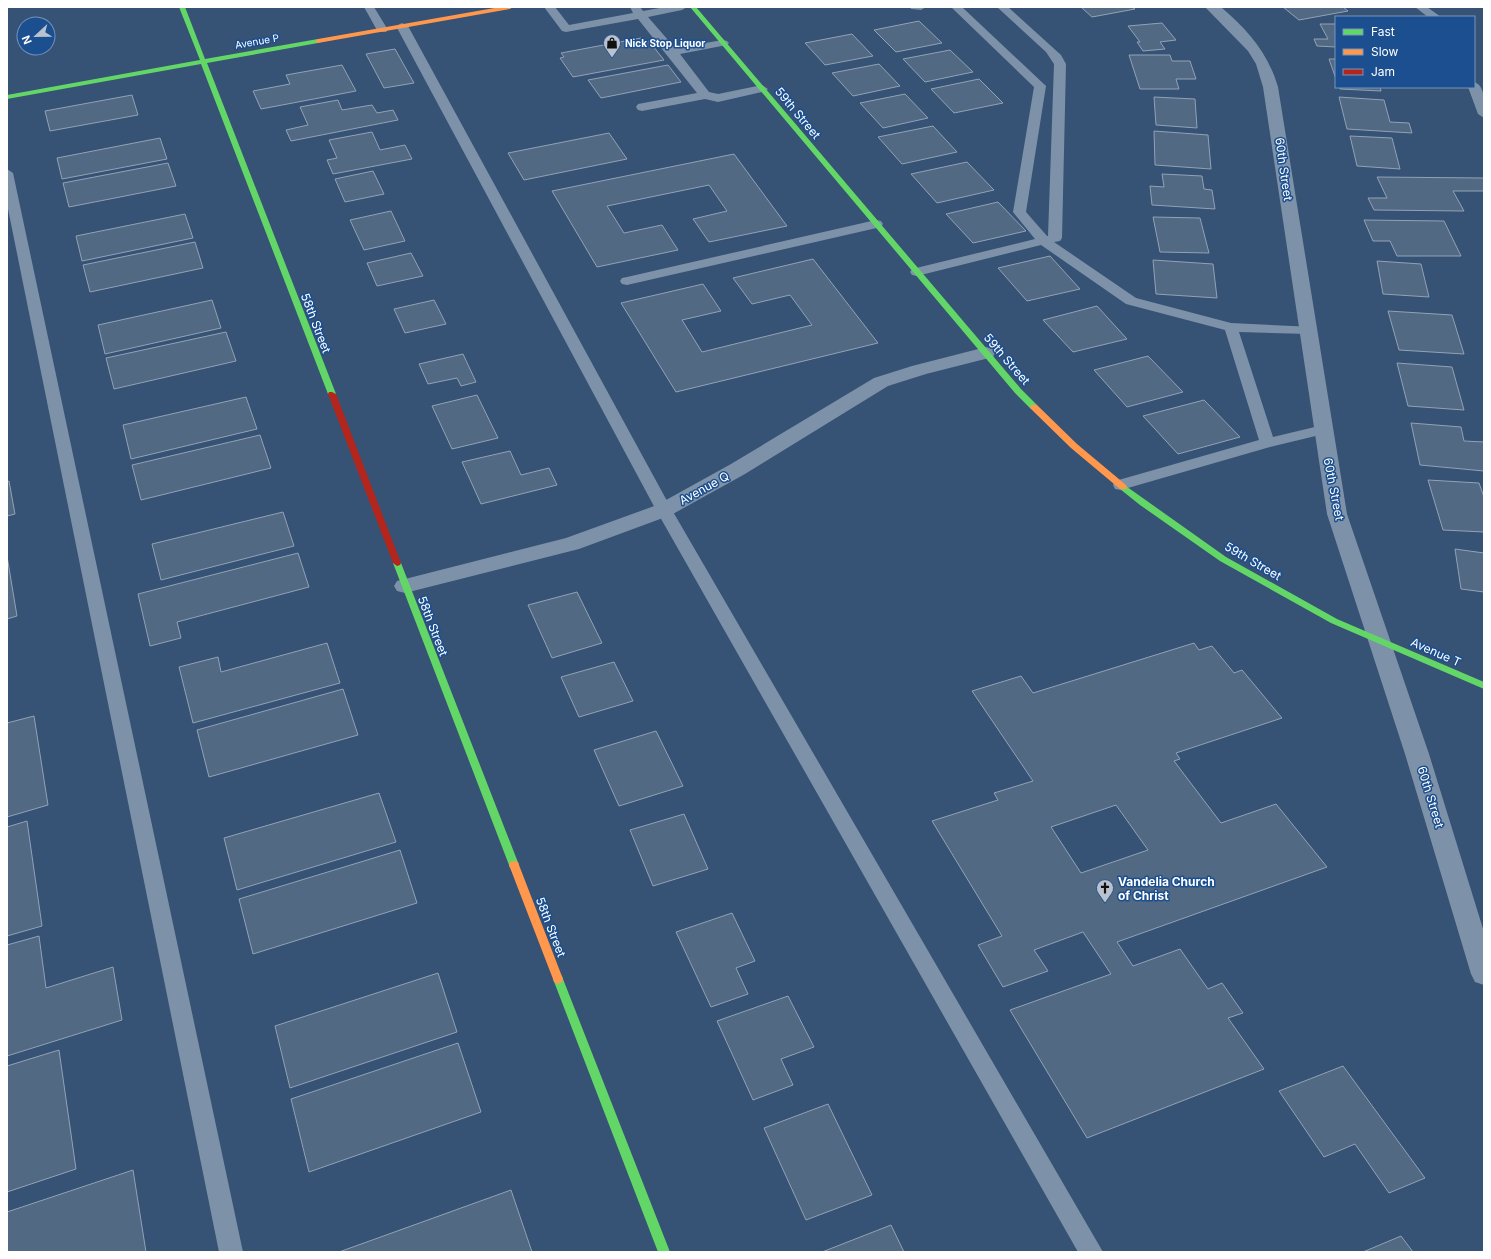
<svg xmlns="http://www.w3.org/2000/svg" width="1491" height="1259" font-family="Inter,sans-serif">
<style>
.building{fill:#526984;stroke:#92a2b6;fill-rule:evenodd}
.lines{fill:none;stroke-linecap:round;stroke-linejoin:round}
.lane{fill:#7d92a8;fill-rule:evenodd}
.street{fill:#7d92a8;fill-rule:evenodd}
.fast{fill:#63d668;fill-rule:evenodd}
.slow{fill:#ff974d;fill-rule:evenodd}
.jam{fill:#b3261e;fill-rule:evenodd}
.labels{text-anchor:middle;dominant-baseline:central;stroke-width:3;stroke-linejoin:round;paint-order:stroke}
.far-street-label{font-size:10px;fill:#fff;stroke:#1b4f8f}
.far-poi-label{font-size:10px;font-weight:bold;fill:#fff;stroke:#1b4f8f;text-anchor:start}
.street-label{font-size:12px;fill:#fff;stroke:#1b4f8f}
.poi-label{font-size:12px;font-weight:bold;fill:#fff;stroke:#1b4f8f;text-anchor:start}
</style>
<rect width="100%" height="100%" fill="#365274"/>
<!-- building -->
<g class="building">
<path d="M1081 7H1132L1135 9 1092 17Z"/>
<path d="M1283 7H1343L1348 11 1299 20Z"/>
<path d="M919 21 942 43 896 52 874 30Z"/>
<path d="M1162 23 1176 40 1160 42 1165 49 1143 51 1137 42H1140L1128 26Z"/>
<path d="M1320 24H1336V47L1317 46 1314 39H1328Z"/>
<path d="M852 34 873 56 825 65 805 43Z"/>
<path d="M641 38 645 42 649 41 664 60 573 77 560 58 564 57 561 53Z"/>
<path d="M395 49 414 83 384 88 366 54Z"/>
<path d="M950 50 973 72 925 82 903 59Z"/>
<path d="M1129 55H1170L1172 61H1190L1196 79H1176L1179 89H1140Z"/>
<path d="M1329 59H1336V79Z"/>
<path d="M879 64 900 86 853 96 832 73Z"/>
<path d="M342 65 356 91 261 109 253 91 290 84 286 75Z"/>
<path d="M668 65 681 82 601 98 588 80Z"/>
<path d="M979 79 1003 103 954 113 931 89Z"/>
<path d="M1339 87H1380L1381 91 1340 89Z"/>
<path d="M905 94 928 118 883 128 860 103Z"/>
<path d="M132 95 138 115 50 131 45 111Z"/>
<path d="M1154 97 1195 99 1197 128 1156 125Z"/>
<path d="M1339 97 1384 100 1390 122 1409 123 1412 133 1347 129Z"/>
<path d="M338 100 342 110 372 105 377 113 393 110 398 120 291 141 286 130 308 125 300 107Z"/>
<path d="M933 126 957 152 902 164 878 137Z"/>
<path d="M1154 131 1208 135 1211 169 1155 165Z"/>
<path d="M372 132 380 150 405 145 412 159 333 174 327 160 337 158 329 140Z"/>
<path d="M609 133 627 159 524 180 508 153Z"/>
<path d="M1350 136 1392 138 1400 169 1357 166Z"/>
<path d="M160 138 167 159 62 179 57 158Z"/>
<path d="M734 154 787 226 709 242 693 219 727 211 709 185 607 206 624 233 662 225 678 250 597 267 552 191Z"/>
<path d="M967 162 994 190 937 203 911 174Z"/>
<path d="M168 163 176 186 69 207 63 183Z"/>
<path d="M373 171 384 194 345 202 335 179Z"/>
<path d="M1162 174 1202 176 1204 189 1212 190 1215 209 1152 205 1150 186 1164 187Z"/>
<path d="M1377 177 1484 178V191H1453L1464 211 1374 210 1368 198H1387Z"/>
<path d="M998 202 1026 231 973 243 946 214Z"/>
<path d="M391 211 405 241 364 250 350 220Z"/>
<path d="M185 214 193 238 82 261 76 236Z"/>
<path d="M1153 217 1200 218 1209 253 1160 252Z"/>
<path d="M1364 220 1444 221 1461 256H1397L1390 241H1373Z"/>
<path d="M195 242 203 268 90 292 83 265Z"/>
<path d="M411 253 423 276 377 286 367 263Z"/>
<path d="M1050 256 1080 289 1027 301 998 268Z"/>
<path d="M813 259 878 343 676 392 621 303 703 284 721 311 682 320 702 352 812 325 790 295 752 304 733 278Z"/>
<path d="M1153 260 1213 264 1217 298 1156 294Z"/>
<path d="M1377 261 1421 264 1429 297 1383 294Z"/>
<path d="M212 300 221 328 105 354 98 325Z"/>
<path d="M434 300 446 324 405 333 394 309Z"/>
<path d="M1097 306 1127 339 1073 352 1043 320Z"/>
<path d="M1388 311 1452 315 1464 354 1399 350Z"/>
<path d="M226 332 236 361 114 389 106 358Z"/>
<path d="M463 354 476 382 461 386 457 378 428 384 419 364Z"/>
<path d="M1148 356 1183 392 1127 407 1094 370Z"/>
<path d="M1397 363 1452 367 1464 410 1408 406Z"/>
<path d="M477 395 498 438 452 449 432 406Z"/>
<path d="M246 397 257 429 131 459 123 425Z"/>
<path d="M1204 400 1240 437 1178 454 1143 416Z"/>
<path d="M1411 423 1461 427 1464 441 1484 442V471L1420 465Z"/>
<path d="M260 435 271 468 141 500 132 465Z"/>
<path d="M510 451 521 475 549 468 557 485 481 504 462 462Z"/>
<path d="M1428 480 1479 483 1484 497V532L1443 530Z"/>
<path d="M9 481 15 514 7 516V482Z"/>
<path d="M283 512 294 546 161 580 152 544Z"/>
<path d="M1455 549 1484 553V592L1461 589Z"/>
<path d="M298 553 309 587 177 622 181 638 150 646 138 594Z"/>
<path d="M7 556 17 616 7 619Z"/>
<path d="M577 592 602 643 552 658 528 605Z"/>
<path d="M327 643 340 683 193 723 179 667 218 657 221 672Z"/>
<path d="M1194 643 1199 650 1212 646 1234 673 1242 670 1282 718 1176 753 1180 759 1174 761 1221 823 1276 804 1327 867 1117 942 1133 966 1180 949 1208 989 1222 983 1243 1013 1228 1018 1264 1069 1087 1138 1010 1010 1111 974 1083 932 1034 950 1048 971 1003 987 978 945 1002 936 932 821 998 800 994 793 1033 781 972 691 1021 676 1033 693ZM1116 805 1148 850 1081 873 1051 827Z"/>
<path d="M614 662 633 701 579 717 561 677Z"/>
<path d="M343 689 358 735 209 777 197 730Z"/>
<path d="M34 716 48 805 7 817V723Z"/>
<path d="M656 731 683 786 619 806 594 750Z"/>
<path d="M379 793 396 842 237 890 224 838Z"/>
<path d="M684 814 708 869 653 886 630 830Z"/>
<path d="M27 821 42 926 7 936V827Z"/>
<path d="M400 850 417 903 253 954 239 899Z"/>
<path d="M732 913 755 961 736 968 748 994 711 1007 676 932Z"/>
<path d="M39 936 46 988 113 967 122 1020 7 1056V945Z"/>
<path d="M438 973 457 1032 290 1088 275 1026Z"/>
<path d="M788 996 814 1047 781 1059 793 1085 753 1100 717 1021Z"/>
<path d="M458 1043 481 1112 309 1172 291 1099Z"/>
<path d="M59 1050 76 1169 7 1192V1066Z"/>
<path d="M1343 1066 1425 1178 1389 1193 1355 1144 1324 1157 1279 1091Z"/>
<path d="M828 1104 872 1195 806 1220 764 1128Z"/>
<path d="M133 1170 146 1252H7V1212Z"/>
<path d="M511 1190 532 1252H339Z"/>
<path d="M891 1225 904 1252H822Z"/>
<path d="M1401 1236 1413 1252H1363Z"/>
</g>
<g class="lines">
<!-- lane -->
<g class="lane">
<path d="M364 7H374L388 30 386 32H378Z"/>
<path d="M544 7H555L569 25 633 13 630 7H640L643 11 665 7H687L682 10 648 17 675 48 723 40 727 41 729 43 727 45 680 54 709 92 718 94 762 85 768 89 766 91 718 102 705 99 642 111 638 110 636 107 638 104 697 93 638 19 566 32 562 31Z"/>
<path d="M910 7H926L921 10 911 9Z"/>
<path d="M951 7H962L1046 86 1026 212 1047 236H1048L1054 64 1046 52 997 7H1008L1061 55 1066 64 1062 238 1060 241 1054 242 1136 298 1231 323 1314 327 1316 330 1314 333 1309 334 1239 332 1273 437 1323 425 1328 427 1331 430 1328 433 1270 447 1121 490 1115 489 1113 485 1115 481 1259 440 1225 330 1126 304 1041 245 917 276 912 275 910 272 912 269 1035 239 1013 212 1034 87Z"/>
<path d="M1415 7H1427L1441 17H1428Z"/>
<path d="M402 23 408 26 672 510 1103 1252H1078L656 510 396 26Z"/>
<path d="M1474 82C1487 86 1484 107 1484 118L1478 114 1468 87H1474Z"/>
<path d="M7 169 13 173 243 1252H219L7 204Z"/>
<path d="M876 220 881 221 883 224 881 227 627 285 622 284 620 281 622 278 627 277Z"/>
</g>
<!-- street -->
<g class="street">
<path d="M1205 7H1221C1248 30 1268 53 1278 87L1347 514 1429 754 1484 932V985L1475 982 1471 974 1405 754 1327 514 1263 87 1256 64 1248 51Z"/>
<path d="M986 347 993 349 995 353 993 357 926 374 888 386 745 474 671 515 579 549 405 593 397 591 394 586 397 581 405 579 566 538 657 505 731 464 874 378 912 366Z"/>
</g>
<!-- fast -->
<g class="fast">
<path d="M179 7H185L205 59 318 39 321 41 318 43 207 63 336 394 335 396H332L328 394 201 64 7 99V95L200 60Z"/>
<path d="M690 7H696L1021 389 1037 405 1038 407 1037 409H1031L1015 393Z"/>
<path d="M1123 484 1226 557 1337 619 1484 682V689L1331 623 1220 561 1140 505 1120 489 1119 487Z"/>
<path d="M397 560 401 563 519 865 518 868 514 869 510 868 509 865 393 563Z"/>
<path d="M558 974 562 976 563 979 670 1252H658L553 979 554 976Z"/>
</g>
<!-- slow -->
<g class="slow">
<path d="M500 7H513L510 9 318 43 315 41 318 39Z"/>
<path d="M1031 405H1037L1077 444 1126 485 1127 487 1126 489H1120L1071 448 1031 409 1030 407Z"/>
<path d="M514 861 518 862 519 865 563 979 562 982 558 984 554 982 553 979 509 865 510 862Z"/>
</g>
<!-- jam -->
<path class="jam" d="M329 392H332L336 394 401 563 400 565 397 566 393 563 328 394Z"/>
</g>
<!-- icons -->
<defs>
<g id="shop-pin" transform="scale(0.9)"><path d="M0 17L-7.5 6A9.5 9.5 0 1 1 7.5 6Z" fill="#b9c2ce" stroke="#1b4f8f"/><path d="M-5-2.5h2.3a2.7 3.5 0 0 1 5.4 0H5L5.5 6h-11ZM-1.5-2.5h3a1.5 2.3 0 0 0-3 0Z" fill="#111"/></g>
<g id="church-pin" transform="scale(0.9)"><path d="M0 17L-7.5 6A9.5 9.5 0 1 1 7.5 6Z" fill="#b9c2ce" stroke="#1b4f8f"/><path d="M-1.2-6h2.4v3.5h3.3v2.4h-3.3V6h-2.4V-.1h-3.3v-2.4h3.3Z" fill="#111"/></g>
</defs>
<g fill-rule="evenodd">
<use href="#shop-pin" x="612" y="43"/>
<use href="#church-pin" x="1105" y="888"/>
</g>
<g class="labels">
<!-- far-street labels -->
<g class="far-street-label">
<text transform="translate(257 41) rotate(-10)">Avenue P</text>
</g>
<!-- far-poi labels -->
<g class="far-poi-label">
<text x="625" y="43">Nick Stop Liquor</text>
</g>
<!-- street labels -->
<g class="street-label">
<text transform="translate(798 113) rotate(50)">59th Street</text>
<text transform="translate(1284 169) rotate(82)">60th Street</text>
<text transform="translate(316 323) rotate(69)">58th Street</text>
<text transform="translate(1007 359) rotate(49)">59th Street</text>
<text transform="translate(704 488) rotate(-29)">Avenue Q</text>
<text transform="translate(1334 489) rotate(79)">60th Street</text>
<text transform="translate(1253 561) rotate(30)">59th Street</text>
<text transform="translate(433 626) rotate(69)">58th Street</text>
<text transform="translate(1436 652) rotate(24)">Avenue T</text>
<text transform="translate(1431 797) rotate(73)">60th Street</text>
<text transform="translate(551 927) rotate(69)">58th Street</text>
</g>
<!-- poi labels -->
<g class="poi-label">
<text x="1118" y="881">Vandelia Church<tspan x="1118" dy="14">of Christ</tspan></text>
</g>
</g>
<!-- border -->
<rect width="1491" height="1259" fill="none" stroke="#ffffff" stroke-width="16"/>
<!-- legend -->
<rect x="1335" y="16" width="140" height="72" fill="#1b4f8f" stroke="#7695bc"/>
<rect x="1343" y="29" width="20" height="6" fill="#63d668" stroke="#7695bc"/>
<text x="1371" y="36" font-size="12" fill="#ffffff">Fast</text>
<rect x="1343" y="49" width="20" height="6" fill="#ff974d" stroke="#7695bc"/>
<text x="1371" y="56" font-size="12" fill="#ffffff">Slow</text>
<rect x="1343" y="69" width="20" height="6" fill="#b3261e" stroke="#7695bc"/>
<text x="1371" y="76" font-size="12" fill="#ffffff">Jam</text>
<!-- north arrow -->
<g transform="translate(36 36) rotate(248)"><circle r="19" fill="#1b4f8f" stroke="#7695bc"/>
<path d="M0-3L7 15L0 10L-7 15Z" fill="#b9c2ce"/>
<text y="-6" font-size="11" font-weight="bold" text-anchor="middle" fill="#ffffff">N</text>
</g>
</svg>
